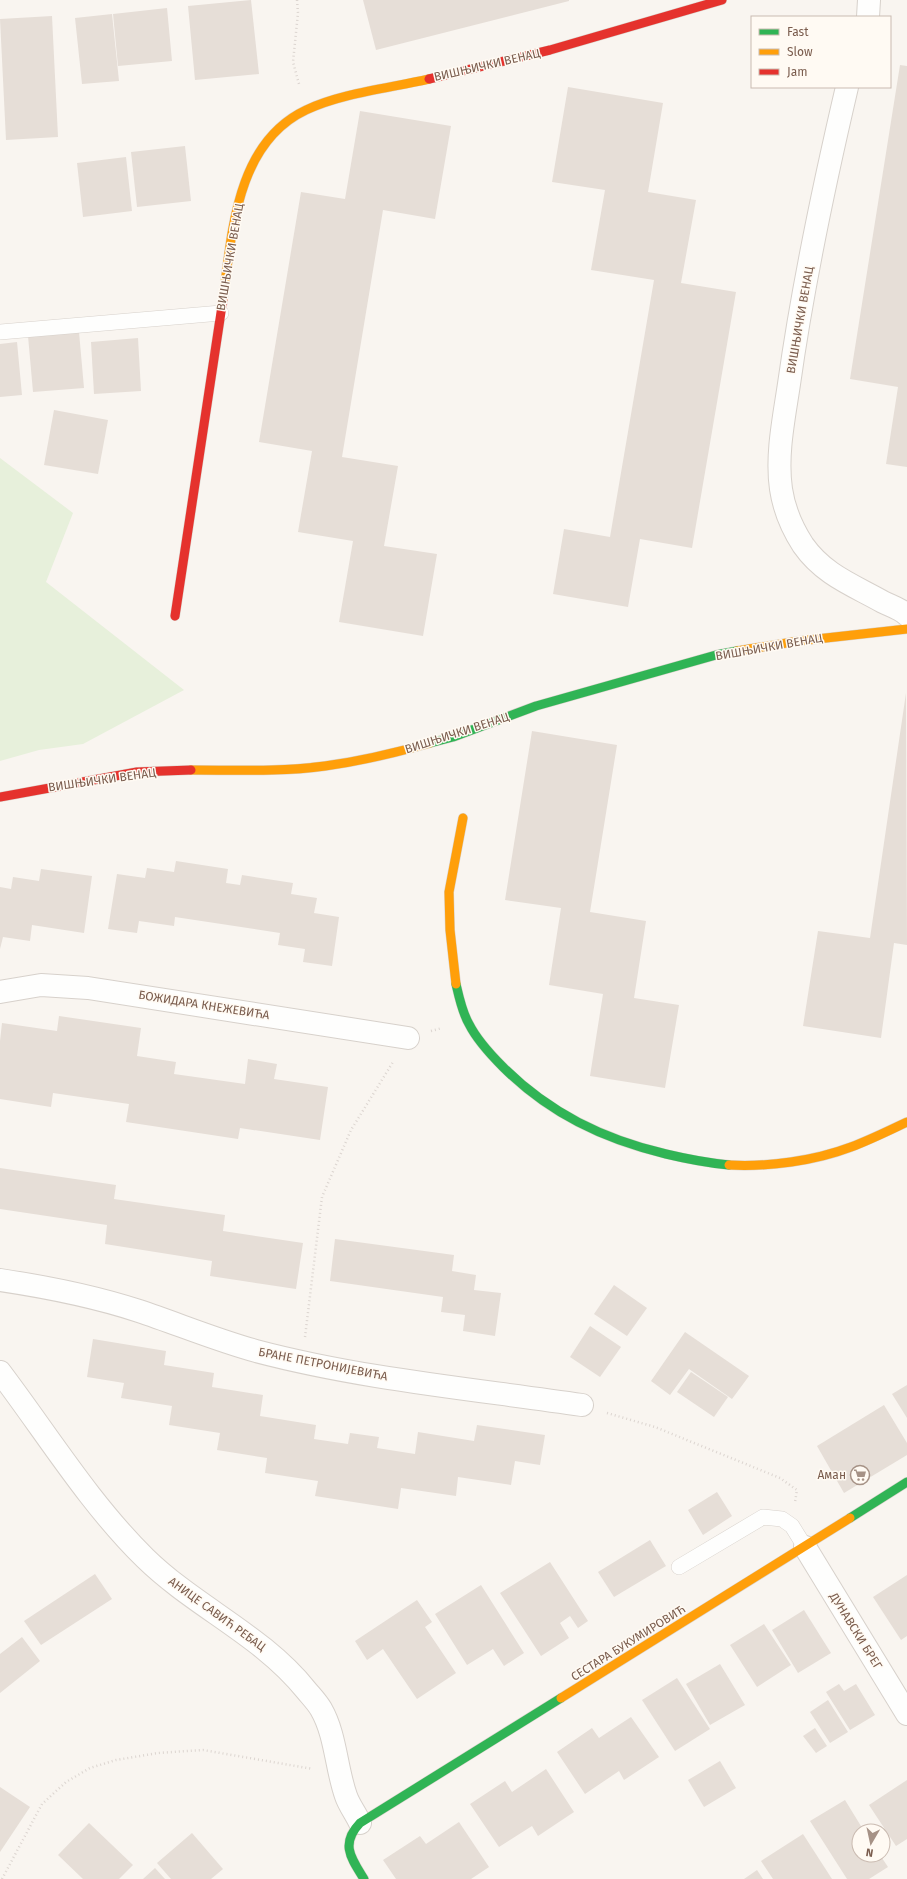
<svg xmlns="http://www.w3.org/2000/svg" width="907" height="1879" font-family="'Fira Sans',sans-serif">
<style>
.green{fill:#e7f0db}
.building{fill:#e6ded7}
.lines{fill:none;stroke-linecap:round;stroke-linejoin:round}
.lane-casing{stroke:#d7d1cb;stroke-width:16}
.street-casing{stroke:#d7d1cb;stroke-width:24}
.fast-casing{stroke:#d9d2cb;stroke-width:10}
.slow-casing{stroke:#d9d2cb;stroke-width:10}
.jam-casing{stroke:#d9d2cb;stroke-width:10}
.path{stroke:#dcd5d0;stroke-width:2.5;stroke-dasharray:1 3;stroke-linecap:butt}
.lane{stroke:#fefefd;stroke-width:15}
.street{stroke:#fefefd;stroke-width:22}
.fast{stroke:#30b455;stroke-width:9}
.slow{stroke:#ff9f0a;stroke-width:9}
.jam{stroke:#e5322d;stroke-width:9}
.labels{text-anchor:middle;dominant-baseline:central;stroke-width:3;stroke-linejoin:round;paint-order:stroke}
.street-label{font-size:12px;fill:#7a5c4d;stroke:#fffaf3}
.poi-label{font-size:12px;fill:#7a5c4d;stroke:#fffaf3;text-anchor:end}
</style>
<rect width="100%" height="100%" fill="#f9f5f0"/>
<!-- green -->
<path class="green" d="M0 458 73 513 46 582 184 690 83 744 39 750 0 761Z"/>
<!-- building -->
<g class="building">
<path d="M251 0 259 74 195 80 188 6Z"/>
<path d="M363 0H569V1L376 50Z"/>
<path d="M167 8 172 61 118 66 113 14Z"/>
<path d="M112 14 119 81 82 84 75 18Z"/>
<path d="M52 16 58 137 6 140 0 19Z"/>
<path d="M900 65 907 66V467L886 464 898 387 850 379Z"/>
<path d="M568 87 663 103 648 192 696 200 681 283 736 292 692 548 640 539 628 607 553 594 564 529 610 537 654 280 591 270 605 190 552 182Z"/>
<path d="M360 111 451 126 435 219 383 210 342 457 398 466 384 546 437 554 423 636 339 622 353 541 298 532 312 451 259 442 301 192 345 199Z"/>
<path d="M185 146 191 201 137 207 131 152Z"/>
<path d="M126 157 132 211 83 217 77 163Z"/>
<path d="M79 332 84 388 33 392 28 336Z"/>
<path d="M138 338 141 391 94 394 91 342Z"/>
<path d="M17 342 22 395 0 397V344Z"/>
<path d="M54 410 108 420 98 474 44 465Z"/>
<path d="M906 693 907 945 894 943 881 1038 803 1026 818 931 870 938Z"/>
<path d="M532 731 617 745 590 912 646 921 634 998 679 1005 665 1088 590 1076 603 994 549 985 561 908 505 900Z"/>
<path d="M176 861 228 869 226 883 240 885 242 875 293 883 291 894 317 898 314 913 339 917 332 966 303 962 305 949 278 945 280 933 175 917 174 926 139 921 137 933 108 929 117 874 145 878 147 868 174 872Z"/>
<path d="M41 869 92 876 84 933 32 925 30 941 3 937 0 949V887L11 889 13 877 39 881Z"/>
<path d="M59 1016 141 1028 137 1056 176 1062 174 1074 245 1084 248 1059 277 1064 274 1079 328 1087 320 1140 240 1128 238 1139 126 1122 129 1104 53 1093 51 1107 0 1099V1041L2 1023 57 1031Z"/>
<path d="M0 1168 116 1185 114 1199 225 1215 223 1231 303 1243 296 1289 210 1276 212 1261 105 1244 107 1225 0 1209Z"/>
<path d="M335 1239 454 1255 452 1271 476 1275 474 1290 501 1293 495 1336 463 1331 465 1315 441 1312 443 1297 330 1281Z"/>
<path d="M614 1285 647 1308 627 1336 594 1314Z"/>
<path d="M590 1326 621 1347 600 1377 570 1357Z"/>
<path d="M685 1332 749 1376 732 1399 689 1369 670 1395 651 1381Z"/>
<path d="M93 1339 166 1351 164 1365 214 1373 212 1387 263 1395 260 1416 316 1425 314 1439 348 1444 350 1433 379 1437 377 1448 415 1454 418 1432 474 1441 477 1425 545 1435 540 1465 515 1461 511 1485 458 1477 456 1496 401 1488 398 1509 315 1496 318 1481 265 1473 267 1458 217 1450 220 1433 169 1425 172 1406 121 1398 124 1383 87 1377Z"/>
<path d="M691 1372 728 1397 714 1417 677 1392Z"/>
<path d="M907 1385V1418L892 1394Z"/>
<path d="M884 1405 907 1443V1455L844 1493 817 1446Z"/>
<path d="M717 1492 732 1516 703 1535 688 1510Z"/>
<path d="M650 1540 666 1566 614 1597 598 1572Z"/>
<path d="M550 1562 588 1621 578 1628 570 1616 560 1623 569 1638 541 1656 500 1593Z"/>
<path d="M95 1574 112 1599 41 1645 24 1621Z"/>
<path d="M907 1575V1636L901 1640 873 1597Z"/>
<path d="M481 1585 524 1653 504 1666 493 1649 467 1665 435 1614Z"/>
<path d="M417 1600 432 1622 425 1627 456 1673 417 1699 383 1649 367 1660 355 1641Z"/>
<path d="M804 1610 831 1653 798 1673 772 1630Z"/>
<path d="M764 1624 791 1665 757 1687 730 1645Z"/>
<path d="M22 1637 40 1661 0 1693V1654Z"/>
<path d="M720 1664 745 1705 710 1725 686 1684Z"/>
<path d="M677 1678 710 1729 675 1751 642 1700Z"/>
<path d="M839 1684 844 1691 856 1684 875 1715 850 1730 826 1692Z"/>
<path d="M828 1700 848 1732 830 1743 810 1712Z"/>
<path d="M631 1717 659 1757 624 1780 619 1771 585 1794 557 1752 592 1728 599 1738Z"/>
<path d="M815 1728 827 1746 816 1753 803 1736Z"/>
<path d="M720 1761 736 1788 704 1807 688 1780Z"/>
<path d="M546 1769 574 1812 538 1836 532 1826 499 1847 470 1804 505 1781 512 1792Z"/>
<path d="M907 1780V1839L896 1846 869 1805Z"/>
<path d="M0 1787 30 1807 0 1852Z"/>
<path d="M845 1800 864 1831H859V1855H880L888 1867 869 1879H847L810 1821Z"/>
<path d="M459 1822 489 1867 471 1879H396L383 1860 420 1836 426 1844Z"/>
<path d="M89 1823 133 1865 119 1879H83L58 1855Z"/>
<path d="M192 1833 223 1869 211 1879H171L157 1863Z"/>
<path d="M803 1834 832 1879H773L761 1861Z"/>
<path d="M155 1868 165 1879H143Z"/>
<path d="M757 1870 763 1879H744Z"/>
</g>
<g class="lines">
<!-- lane casing -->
<g class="lane-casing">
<g id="lane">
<path d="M0 332 221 313"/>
<path d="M679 1567 763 1517 782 1519 792 1526 805 1547"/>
</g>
</g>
<!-- street casing -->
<g class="street-casing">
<g id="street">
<path d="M868 17 869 0"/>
<path d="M847 87C824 185 803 284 789 384 784 418 776 455 781 489 784 509 792 528 803 545 824 575 853 585 883 602 891 606 901 609 907 615"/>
<path d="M0 992 41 985 88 988 408 1038"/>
<path d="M0 1280C47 1287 93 1296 139 1311 178 1324 216 1340 256 1351 362 1379 473 1389 582 1405"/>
<path d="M0 1372C47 1434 89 1503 145 1558 195 1607 262 1635 306 1690 311 1696 317 1702 321 1709 336 1735 336 1768 346 1796 349 1805 356 1814 360 1823"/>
<path d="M805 1547 907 1714"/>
</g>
</g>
<!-- fast casing -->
<g class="fast-casing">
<g id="fast">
<path d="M430 743 453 737 536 706 716 655 737 651"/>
<path d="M456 984C459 997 462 1012 469 1024 477 1040 490 1054 503 1067 549 1113 603 1139 666 1154 687 1159 708 1163 729 1165"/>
<path d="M850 1518 907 1482"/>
<path d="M364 1879C351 1858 340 1844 360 1823L561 1698"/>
</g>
</g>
<!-- slow casing -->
<g class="slow-casing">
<g id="slow">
<path d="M223 299C232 233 236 143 306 110 342 93 390 88 429 79"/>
<path d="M737 651 799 641 907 629"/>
<path d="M191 770C236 770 281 772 325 766 361 761 395 753 430 743"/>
<path d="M456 984 450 930 449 892 463 818"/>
<path d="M729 1165C769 1167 814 1161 851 1147 870 1140 888 1131 907 1122"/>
<path d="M561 1698 850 1518"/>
</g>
</g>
<!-- jam casing -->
<g class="jam-casing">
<g id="jam">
<path d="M429 79 550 50 722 0"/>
<path d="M175 616 223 299"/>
<path d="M0 797 137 772 191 770"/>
</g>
</g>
<!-- path -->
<g class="path">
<path d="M297 0 298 13 293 62 299 84"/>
<path d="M431 1031 442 1028"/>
<path d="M305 1337 322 1197 351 1130 393 1062"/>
<path d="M607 1413 655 1427 780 1478 797 1490 795 1502"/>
<path d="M2 1879 42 1804 66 1782 90 1768 116 1760 158 1753 203 1750 313 1769"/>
</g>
<!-- lane -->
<use href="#lane" class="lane"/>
<!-- street -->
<use href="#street" class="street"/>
<!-- fast -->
<use href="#fast" class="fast"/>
<!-- slow -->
<use href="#slow" class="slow"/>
<!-- jam -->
<use href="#jam" class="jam"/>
</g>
<!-- icons -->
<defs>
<g id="supermarket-ring" transform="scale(1)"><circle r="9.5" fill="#fffaf3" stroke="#a69286" stroke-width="1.5"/><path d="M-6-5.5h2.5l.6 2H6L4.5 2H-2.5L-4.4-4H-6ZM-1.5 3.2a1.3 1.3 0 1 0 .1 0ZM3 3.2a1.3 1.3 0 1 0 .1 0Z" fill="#a69286"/></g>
</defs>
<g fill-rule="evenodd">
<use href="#supermarket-ring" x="860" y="1475"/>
</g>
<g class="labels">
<!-- street labels -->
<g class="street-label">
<text transform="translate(487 65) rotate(-13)">ВИШЊИЧКИ ВЕНАЦ</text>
<text transform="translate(230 257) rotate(-80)">ВИШЊИЧКИ ВЕНАЦ</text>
<text transform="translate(800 320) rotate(-80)">ВИШЊИЧКИ ВЕНАЦ</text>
<text transform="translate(769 647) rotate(-10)">ВИШЊИЧКИ ВЕНАЦ</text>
<text transform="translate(457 733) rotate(-18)">ВИШЊИЧКИ ВЕНАЦ</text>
<text transform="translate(102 780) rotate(-8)">ВИШЊИЧКИ ВЕНАЦ</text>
<text transform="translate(204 1005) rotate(9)">БОЖИДАРА КНЕЖЕВИЋА</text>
<text transform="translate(323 1364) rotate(11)">БРАНЕ ПЕТРОНИЈЕВИЋА</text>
<text transform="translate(217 1614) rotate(36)">АНИЦЕ САВИЋ РЕБАЦ</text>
<text transform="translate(856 1631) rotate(58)">ДУНАВСКИ БРЕГ</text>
<text transform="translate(628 1643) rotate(-32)">СЕСТАРА БУКУМИРОВИЋ</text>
</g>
<!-- poi labels -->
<g class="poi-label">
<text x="846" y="1475">Аман</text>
</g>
</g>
<!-- legend -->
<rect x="751" y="16" width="140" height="72" fill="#fffaf3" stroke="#cabbb1"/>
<rect x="759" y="29" width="20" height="6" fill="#30b455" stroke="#cabbb1"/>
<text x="787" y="36" font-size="12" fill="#7a5c4d">Fast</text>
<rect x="759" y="49" width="20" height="6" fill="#ff9f0a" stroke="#cabbb1"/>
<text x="787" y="56" font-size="12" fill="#7a5c4d">Slow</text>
<rect x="759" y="69" width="20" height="6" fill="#e5322d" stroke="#cabbb1"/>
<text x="787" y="76" font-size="12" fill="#7a5c4d">Jam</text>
<!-- north arrow -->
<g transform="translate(871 1843) rotate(189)"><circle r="19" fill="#fffaf3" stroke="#cabbb1"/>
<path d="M0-3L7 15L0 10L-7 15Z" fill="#a69286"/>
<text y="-6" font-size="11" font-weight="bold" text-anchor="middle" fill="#7a5c4d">N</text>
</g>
</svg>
